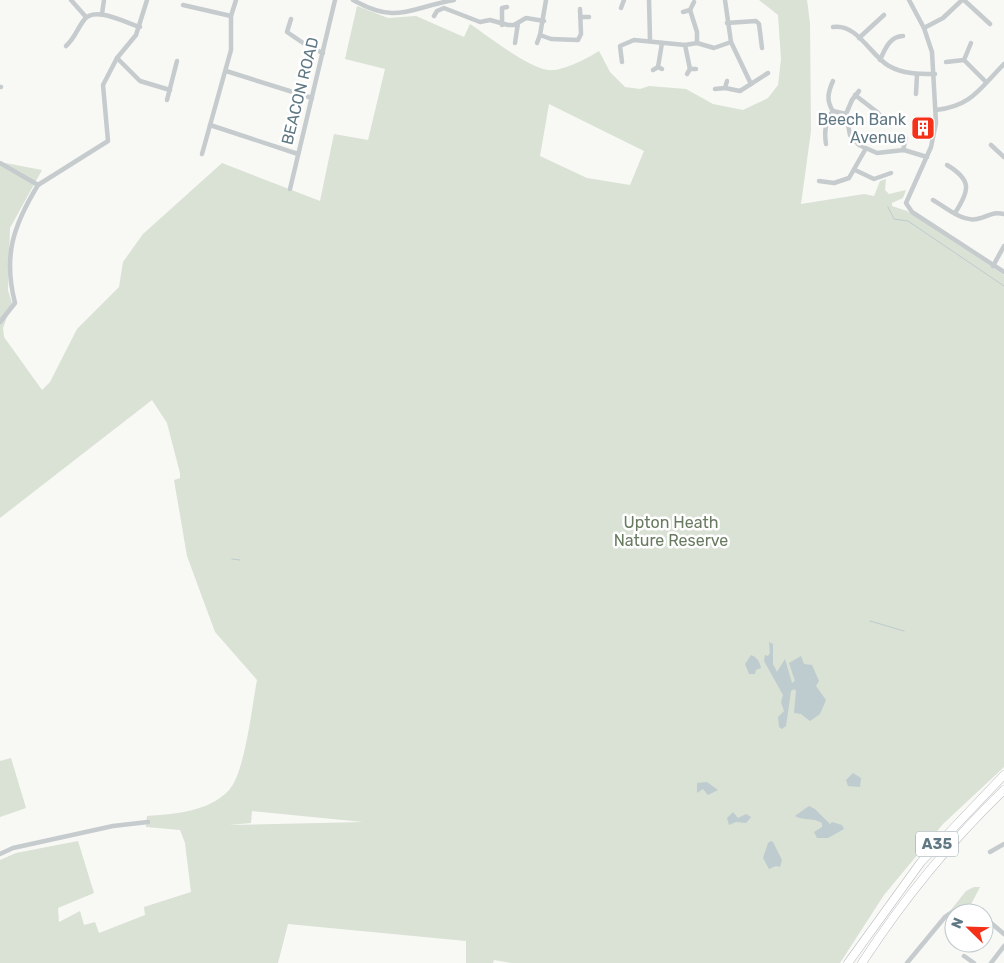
<svg xmlns="http://www.w3.org/2000/svg" width="1004" height="963" font-family="Rubik,sans-serif">
<style>
.green{fill:#dae1d5;fill-rule:evenodd}
.water{fill:#becccf}
.lines{fill:none;stroke-linecap:round;stroke-linejoin:round}
.stream{stroke:#becccf;stroke-width:1}
.trunk-casing{stroke:#b8bdbf;stroke-width:9}
.minor{stroke:#c6cbce;stroke-width:4.5}
.trunk{stroke:#fff;stroke-width:8}
.labels{text-anchor:middle;dominant-baseline:central;stroke-width:5;stroke-linejoin:round;paint-order:stroke}
.shield{fill:#fff;stroke:#90a0a8;stroke-width:1}
.shield-label{font-size:15px;font-weight:bold;fill:#607883}
.street-label{font-size:16px;fill:#607883;stroke:#fff}
.poi-label{font-size:16px;fill:#607883;stroke:#fff;text-anchor:end}
.park-label{font-size:16px;fill:#687a60;stroke:#fff}
</style>
<rect width="100%" height="100%" fill="#f8f8f5"/>
<!-- green -->
<g class="green">
<path d="M759 0H807L810 23 811 131 801 204 864 194 874 196 880 181 886 179 885 190 889 194 906 190 903 198 892 203V206L907 211 1004 275V767L943 824 884 895 840 963H511L494 960 493 963H466V941L288 924 278 963H0V860L16 853 78 841 94 893 58 908 59 922 80 911 84 925 95 922 99 933 145 915 144 907 191 892 185 843 180 830 146 827 147 816C174 814 209 812 229 790 245 773 252 706 257 680L215 632 187 556 174 480 180 478V473L167 423 152 400 0 518V162L42 170 10 228 8 290 12 303 3 328 4 337 42 390 50 382 77 329 119 287 123 262 143 234 222 163 320 201 334 134 368 140 385 69 345 59 357 6 388 18 416 16 464 37 470 24C488 36 527 67 548 70 562 72 588 58 599 51L610 72 625 87 640 89 649 86 686 89 713 104 743 110 768 98 778 85 781 59 778 15ZM549 104 644 151 630 185 587 178 540 156ZM252 811 363 822 229 825 251 823Z"/>
<path d="M11 758 26 808 0 817V761Z"/>
<path d="M974 887H980L968 910 946 916 966 891Z"/>
</g>
<!-- water -->
<g class="water">
<path d="M769 642 773 644V664L777 672 785 659 792 683 795 681 789 663 801 656 804 664 812 665 819 681 816 686 826 700 820 714 810 721 801 714 794 713 796 691 794 689 791 691 786 726 782 729 779 727 778 717 784 711 781 702 783 695 764 661 765 655 768 656 770 653Z"/>
<path d="M751 655C757 657 760 662 761 668L756 670 755 674H749L745 664Z"/>
<path d="M853 773 861 778 860 787 848 786 846 780Z"/>
<path d="M707 782 718 790 708 795 703 789 697 793V783Z"/>
<path d="M809 806 815 809 830 824 832 822 842 825 844 829 828 838H817L814 832 822 827V823C813 817 802 821 795 816Z"/>
<path d="M733 812 738 818 746 814 751 817 746 823 736 822 729 825 727 818Z"/>
<path d="M771 841 773 842 782 860 780 867 776 866 769 869 763 858 768 843Z"/>
</g>
<g class="lines">
<!-- stream -->
<g class="stream">
<path d="M888 207 894 219 908 221 1004 286"/>
<path d="M232 559 240 560"/>
<path d="M870 621 904 631"/>
</g>
<!-- trunk casing -->
<g class="trunk-casing">
<g id="trunk">
<path d="M848 963 921 862 1004 775"/>
<path d="M862 963C903 900 950 842 1004 790"/>
</g>
</g>
<!-- minor -->
<g class="minor">
<path d="M71 0 86 17"/>
<path d="M353 0C398 25 408 8 454 0"/>
<path d="M546 0 540 35 551 39 578 40 581 34 580 9"/>
<path d="M649 0 650 40"/>
<path d="M725 0 731 42 751 84"/>
<path d="M909 0 924 28 932 52 936 123 931 147 906 203 912 212 1004 272"/>
<path d="M964 0 990 24"/>
<path d="M183 5 231 16"/>
<path d="M621 8 624 0"/>
<path d="M690 10 697 32V43"/>
<path d="M683 12 690 10 694 2"/>
<path d="M102 14 104 0"/>
<path d="M434 16 437 11 444 8 480 22 490 20 508 25H514L526 18 544 21"/>
<path d="M580 17H589"/>
<path d="M291 19 287 32 309 47 323 53"/>
<path d="M727 23 756 21 759 24 762 48"/>
<path d="M502 25V8L507 7"/>
<path d="M833 27C857 23 871 56 889 66 903 74 919 74 935 74"/>
<path d="M924 28 943 18 962 0"/>
<path d="M859 38 884 15"/>
<path d="M515 43 518 23"/>
<path d="M537 43 540 35"/>
<path d="M685 45 690 69"/>
<path d="M66 46C75 38 77 29 84 20 94 5 126 23 140 27"/>
<path d="M117 58 140 81 170 90"/>
<path d="M880 60C885 49 890 36 903 36"/>
<path d="M964 60 971 43"/>
<path d="M622 62 620 46 634 40 685 45 697 43 714 48 731 42"/>
<path d="M946 62 964 60 986 82"/>
<path d="M658 67 662 43"/>
<path d="M653 70 658 67 662 69"/>
<path d="M226 71 312 98"/>
<path d="M687 74 690 69H696"/>
<path d="M833 81C828 92 826 101 833 111L846 114"/>
<path d="M0 87H1"/>
<path d="M725 88 740 91 768 73"/>
<path d="M715 89 725 88 727 81"/>
<path d="M859 91 852 100 846 114 850 135 859 145 877 153 904 150 927 157"/>
<path d="M916 94 917 74"/>
<path d="M855 95 877 112 885 121"/>
<path d="M167 100 177 61"/>
<path d="M936 110C972 106 980 88 1004 64"/>
<path d="M210 125 298 154"/>
<path d="M826 144C824 132 825 121 833 111"/>
<path d="M991 145 1004 157"/>
<path d="M903 150 906 138"/>
<path d="M202 154 231 50V16L236 0"/>
<path d="M0 163 38 185 108 141 103 85 117 58 136 35 147 0"/>
<path d="M947 165C972 180 970 190 955 213"/>
<path d="M855 170 874 179 891 173"/>
<path d="M819 181 834 183 849 178 865 150"/>
<path d="M290 189 335 0"/>
<path d="M933 200C945 207 962 222 977 219 988 217 992 211 1004 214"/>
<path d="M993 266 1004 246"/>
<path d="M0 322 15 303C3 256 13 226 38 185"/>
<path d="M990 852 1004 844"/>
<path d="M0 854 13 848 113 826 148 822"/>
<path d="M984 917 1004 934"/>
<path d="M964 956 974 963"/>
<path d="M907 963 945 917C956 908 966 908 979 913"/>
<path d="M991 963 1004 946"/>
</g>
<!-- trunk -->
<use href="#trunk" class="trunk"/>
</g>
<!-- icons -->
<defs>
<g id="building-square" transform="scale(1.25)"><rect x="-9" y="-9" width="18" height="18" rx="4" fill="#f43019" stroke="#fff"/><path d="M-4-6H4V6H1V3H-1V6H-4ZM-2.5-4.3h1.7v1.8h-1.7ZM.8-4.3h1.7v1.8H.8ZM-2.5-1h1.7V.8h-1.7ZM.8-1h1.7V.8H.8Z" fill="#fff"/></g>
</defs>
<g fill-rule="evenodd">
<use href="#building-square" x="923" y="128"/>
</g>
<g class="labels">
<!-- shield labels -->
<rect class="shield" x="916" y="831.5" width="42" height="25" rx="4"/>
<g class="shield-label">
<text x="937" y="844">A35</text>
</g>
<!-- street labels -->
<g class="street-label">
<text transform="translate(300 91) rotate(-76)">BEACON ROAD</text>
</g>
<!-- poi labels -->
<g class="poi-label">
<text x="906" y="119">Beech Bank<tspan x="906" dy="18">Avenue</tspan></text>
</g>
<!-- park labels -->
<g class="park-label">
<text x="671" y="522">Upton Heath<tspan x="671" dy="18">Nature Reserve</tspan></text>
</g>
</g>
<!-- north arrow -->
<g transform="translate(969 928) rotate(293)"><circle r="24" fill="#ffffff" stroke="#bfc9cd"/>
<path d="M0-4L9 19L0 12L-9 19Z" fill="#f43019"/>
<text y="-8" font-size="14" font-weight="bold" text-anchor="middle" fill="#607883">N</text>
</g>
</svg>
